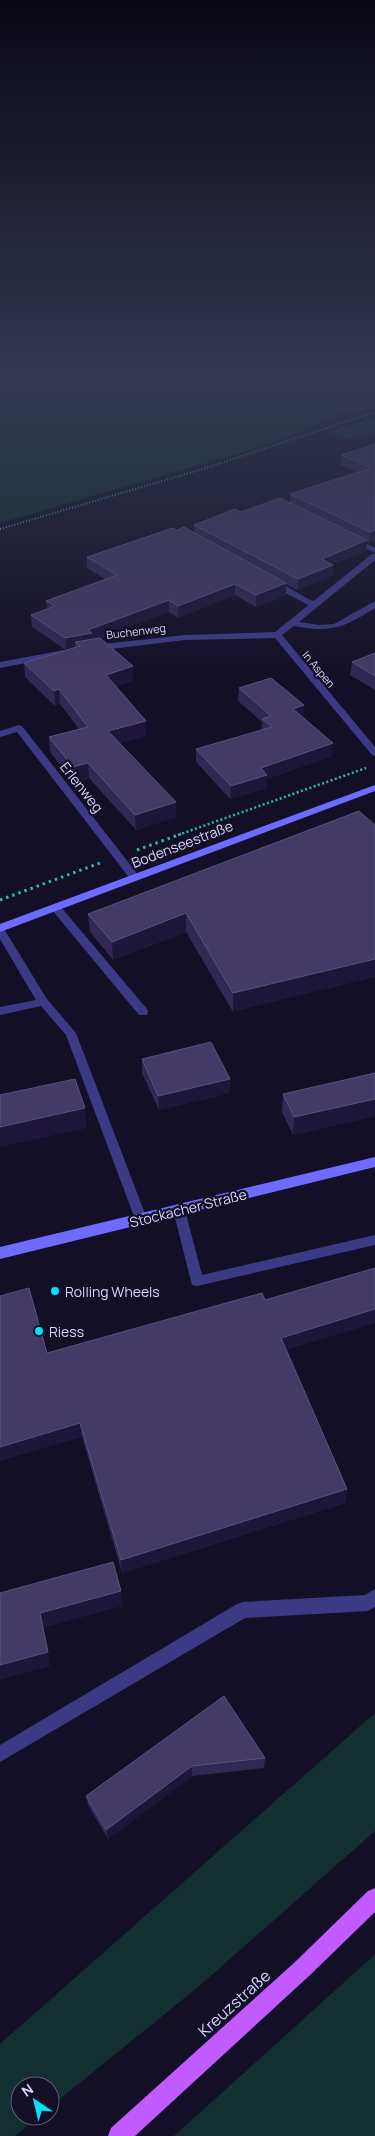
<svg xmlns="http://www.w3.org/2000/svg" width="375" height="2136" font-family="Manrope,sans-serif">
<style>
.green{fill:#12302f}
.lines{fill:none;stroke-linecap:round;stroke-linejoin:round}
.path-far2{stroke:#2fb8b0;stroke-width:2;stroke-dasharray:1 2;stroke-linecap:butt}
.path-far1{stroke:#2fb8b0;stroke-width:2.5;stroke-dasharray:2 2.5;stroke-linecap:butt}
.path{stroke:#2fb8b0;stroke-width:3;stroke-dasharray:2.5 4;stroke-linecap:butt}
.lane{fill:#3d3a85;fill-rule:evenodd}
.street{fill:#3d3a85;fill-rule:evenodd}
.secondary{fill:#6f6bff;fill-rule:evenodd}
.primary{fill:#c25bff;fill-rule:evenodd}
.wall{fill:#312854}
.shaded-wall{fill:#1d163a}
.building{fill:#433a66;stroke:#5a527e}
.poi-dot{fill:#00e5ff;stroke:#130f26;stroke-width:2}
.labels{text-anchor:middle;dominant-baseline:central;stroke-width:4.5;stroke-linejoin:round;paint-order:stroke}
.far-street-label{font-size:11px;fill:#d9d4ff;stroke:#130f26}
.street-label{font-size:14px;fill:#d9d4ff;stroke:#130f26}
.poi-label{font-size:14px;fill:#d9d4ff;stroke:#130f26;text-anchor:start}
.near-street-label{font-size:16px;fill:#d9d4ff;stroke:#130f26}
</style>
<rect width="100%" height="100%" fill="#130f26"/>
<!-- green -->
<g class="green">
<path d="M51 376H375V408L348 415 342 414 279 440 237 454 0 523V390Z"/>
<path d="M375 417V432L347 439 328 432Z"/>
<path d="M375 1713V1831L197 1988 50 2107V2086H20V2116H39L15 2136H0V2044Z"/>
<path d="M375 1954V2136H174L371 1958Z"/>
</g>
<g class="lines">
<!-- path-far2 -->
<path class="path-far2" d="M0 529 206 468 375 412"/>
<!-- path-far1 -->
<path class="path-far1" d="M178 835 366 768"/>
<!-- path -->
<g class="path">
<path d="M137 850 181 834"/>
<path d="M0 900 100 863"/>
</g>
<!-- lane -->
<g class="lane">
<path d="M352 539H356L375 548V553L352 541Z"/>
<path d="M269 580H275L319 605 312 607 269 584Z"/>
<path d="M56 905 60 906 147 1009 148 1012 147 1015H139L52 910 51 908 52 906Z"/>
<path d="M0 928 4 929 47 999 76 1033 147 1219 145 1223 141 1224 137 1223 135 1219 66 1035 41 1006 0 1015V1007L36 1000 0 939Z"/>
<path d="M179 1205 183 1207 185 1210 202 1275 375 1235V1245L197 1286 192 1285 191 1281 173 1210 175 1207Z"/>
<path d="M375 1589V1607L368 1611 245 1618 0 1762V1745L237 1604 243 1602 365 1595Z"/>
</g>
<!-- street -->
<g class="street">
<path d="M372 554H375V560L299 622 319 625 334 624 375 601V608C344 628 330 633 294 626L282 635 375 747V756L372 755 275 638 185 640 94 651 90 648 94 645 185 635 275 632Z"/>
<path d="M64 650 68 653 67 655 0 668V662Z"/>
<path d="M19 725 22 726 139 876 140 878 139 880H131L17 732 0 737V731Z"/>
</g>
<!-- secondary -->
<g class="secondary">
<path d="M375 785V791L0 932V924Z"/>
<path d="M375 1157V1167L0 1259V1247Z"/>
</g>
<!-- primary -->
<path class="primary" d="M375 1888V1912L309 1976 135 2136H108L111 2128 295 1962 368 1891Z"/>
</g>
<!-- wall -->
<g class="wall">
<path d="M375 444V540L369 543 367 542 366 551 333 564V575L297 590 286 584V595L256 607 235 595 178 618 169 612 97 639 133 681 116 686 146 721V736L120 743 176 817 136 830 89 778 74 783 50 752 49 737 79 729 60 704 55 706 25 677 24 663 66 650 32 627 31 615 47 609 46 601 105 579 87 568V557L177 530 194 532V525L241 512 290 502V494L357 472 340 465 341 455Z"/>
<path d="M375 653V690L350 675 352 662Z"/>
<path d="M239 688 303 717 332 756 267 779V788L230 799 196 762V749L261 730 262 722 238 701Z"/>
<path d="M359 811 233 1012 186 932 113 960 90 932 88 914Z"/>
<path d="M142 1059 230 1079 229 1093 159 1110 142 1073Z"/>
<path d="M375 1073V1116L293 1135 282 1112 283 1094Z"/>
<path d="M287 1350 347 1489 345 1503 122 1573 82 1437 47 1353Z"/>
<path d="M224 1696 265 1758 264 1768 192 1776 108 1839 88 1805 86 1796Z"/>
</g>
<!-- shaded-wall -->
<g class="shaded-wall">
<path d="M375 530V540L369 543 370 532Z"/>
<path d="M367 540 366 551 321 569 322 559Z"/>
<path d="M333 565V575L297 590 298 579Z"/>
<path d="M286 583V595L256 607V595Z"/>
<path d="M235 584V595L178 618V606Z"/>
<path d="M169 600V612L80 646 75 642V648L66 650 65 638Z"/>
<path d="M133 666V681L106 689V675Z"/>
<path d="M59 689 60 704 55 706 54 691Z"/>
<path d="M304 705 303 718 293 709Z"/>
<path d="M146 721V736L109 746 108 731Z"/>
<path d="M333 743 332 756 267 779V788L230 799 231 786 261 768Z"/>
<path d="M88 763 89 778 74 783 73 767Z"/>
<path d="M176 802V817L136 830 135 815Z"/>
<path d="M186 913V932L113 960 112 942Z"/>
<path d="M375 959V977L233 1012V993Z"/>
<path d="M230 1079 229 1093 159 1110 158 1096Z"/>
<path d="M375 1099V1116L293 1135 294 1117Z"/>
<path d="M85 1108 87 1128 0 1147V1127Z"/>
<path d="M375 1309V1323L280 1352 281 1338Z"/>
<path d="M80 1423 82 1437 0 1461V1447Z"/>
<path d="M347 1489 345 1503 122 1573 121 1560Z"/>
<path d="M121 1591 122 1606 43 1628 40 1613Z"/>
<path d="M48 1652 50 1666 0 1680V1665Z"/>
<path d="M192 1766V1776L108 1839 106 1830Z"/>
</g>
<!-- building -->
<g class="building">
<path d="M375 444V530L370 532 290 494 371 468 341 455Z"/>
<path d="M280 498 367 540 322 559 333 565 298 579 194 525 235 509 241 512Z"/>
<path d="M184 527 286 583 256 595 235 584 178 606 169 600 88 630 92 633 65 638 31 615 55 606 46 601 117 575 87 557 173 528 177 530Z"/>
<path d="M100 638 133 666 106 675 146 721 108 731 176 802 135 815 88 763 73 767 49 737 88 727 59 689 54 691 24 663 80 646 75 642Z"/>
<path d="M375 653V676L352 662Z"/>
<path d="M271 678 304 705 293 709 333 743 261 768 267 775 231 786 196 749 272 727 262 719 271 716 239 688Z"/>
<path d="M359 811 375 825V959L233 993 186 913 112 942 88 914Z"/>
<path d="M211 1042 230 1079 158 1096 142 1059Z"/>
<path d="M375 1073V1099L294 1117 283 1094Z"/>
<path d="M75 1079 85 1108 0 1127V1095Z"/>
<path d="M375 1268V1309L281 1338 347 1489 121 1560 80 1423 0 1447V1296L29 1288 47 1353 262 1293 265 1300Z"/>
<path d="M113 1562 121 1591 40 1613 48 1652 0 1665V1593Z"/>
<path d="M224 1696 265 1758 192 1766 106 1830 86 1796Z"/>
</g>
<!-- sky -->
<linearGradient id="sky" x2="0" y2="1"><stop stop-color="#0a0815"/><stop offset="0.56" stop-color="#333752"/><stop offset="1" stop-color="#333752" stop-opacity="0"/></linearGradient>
<rect width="375" height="675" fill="url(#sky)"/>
<!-- markers -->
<g class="poi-dot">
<circle cx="55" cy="1291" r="5"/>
<circle cx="39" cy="1331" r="5"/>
</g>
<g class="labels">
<!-- far-street labels -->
<g class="far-street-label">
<text transform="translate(136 631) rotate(-7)">Buchenweg</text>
<text transform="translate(319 669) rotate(50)">In Aspen</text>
</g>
<!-- street labels -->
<g class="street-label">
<text transform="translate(82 787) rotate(52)">Erlenweg</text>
<text transform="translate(182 844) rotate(-21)">Bodenseestraße</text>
<text transform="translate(188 1208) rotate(-14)">Stockacher Straße</text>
</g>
<!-- poi labels -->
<g class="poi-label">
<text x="65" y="1291">Rolling Wheels</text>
<text x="49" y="1331">Riess</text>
</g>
<!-- near-street labels -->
<g class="near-street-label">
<text transform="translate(234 2003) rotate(-42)">Kreuzstraße</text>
</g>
</g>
<!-- north arrow -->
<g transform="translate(35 2101) rotate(325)"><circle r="24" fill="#130f26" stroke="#625e7d"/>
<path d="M0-4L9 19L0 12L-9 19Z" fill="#00e5ff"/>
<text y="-8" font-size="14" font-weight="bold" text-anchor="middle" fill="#d9d4ff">N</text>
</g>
</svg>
